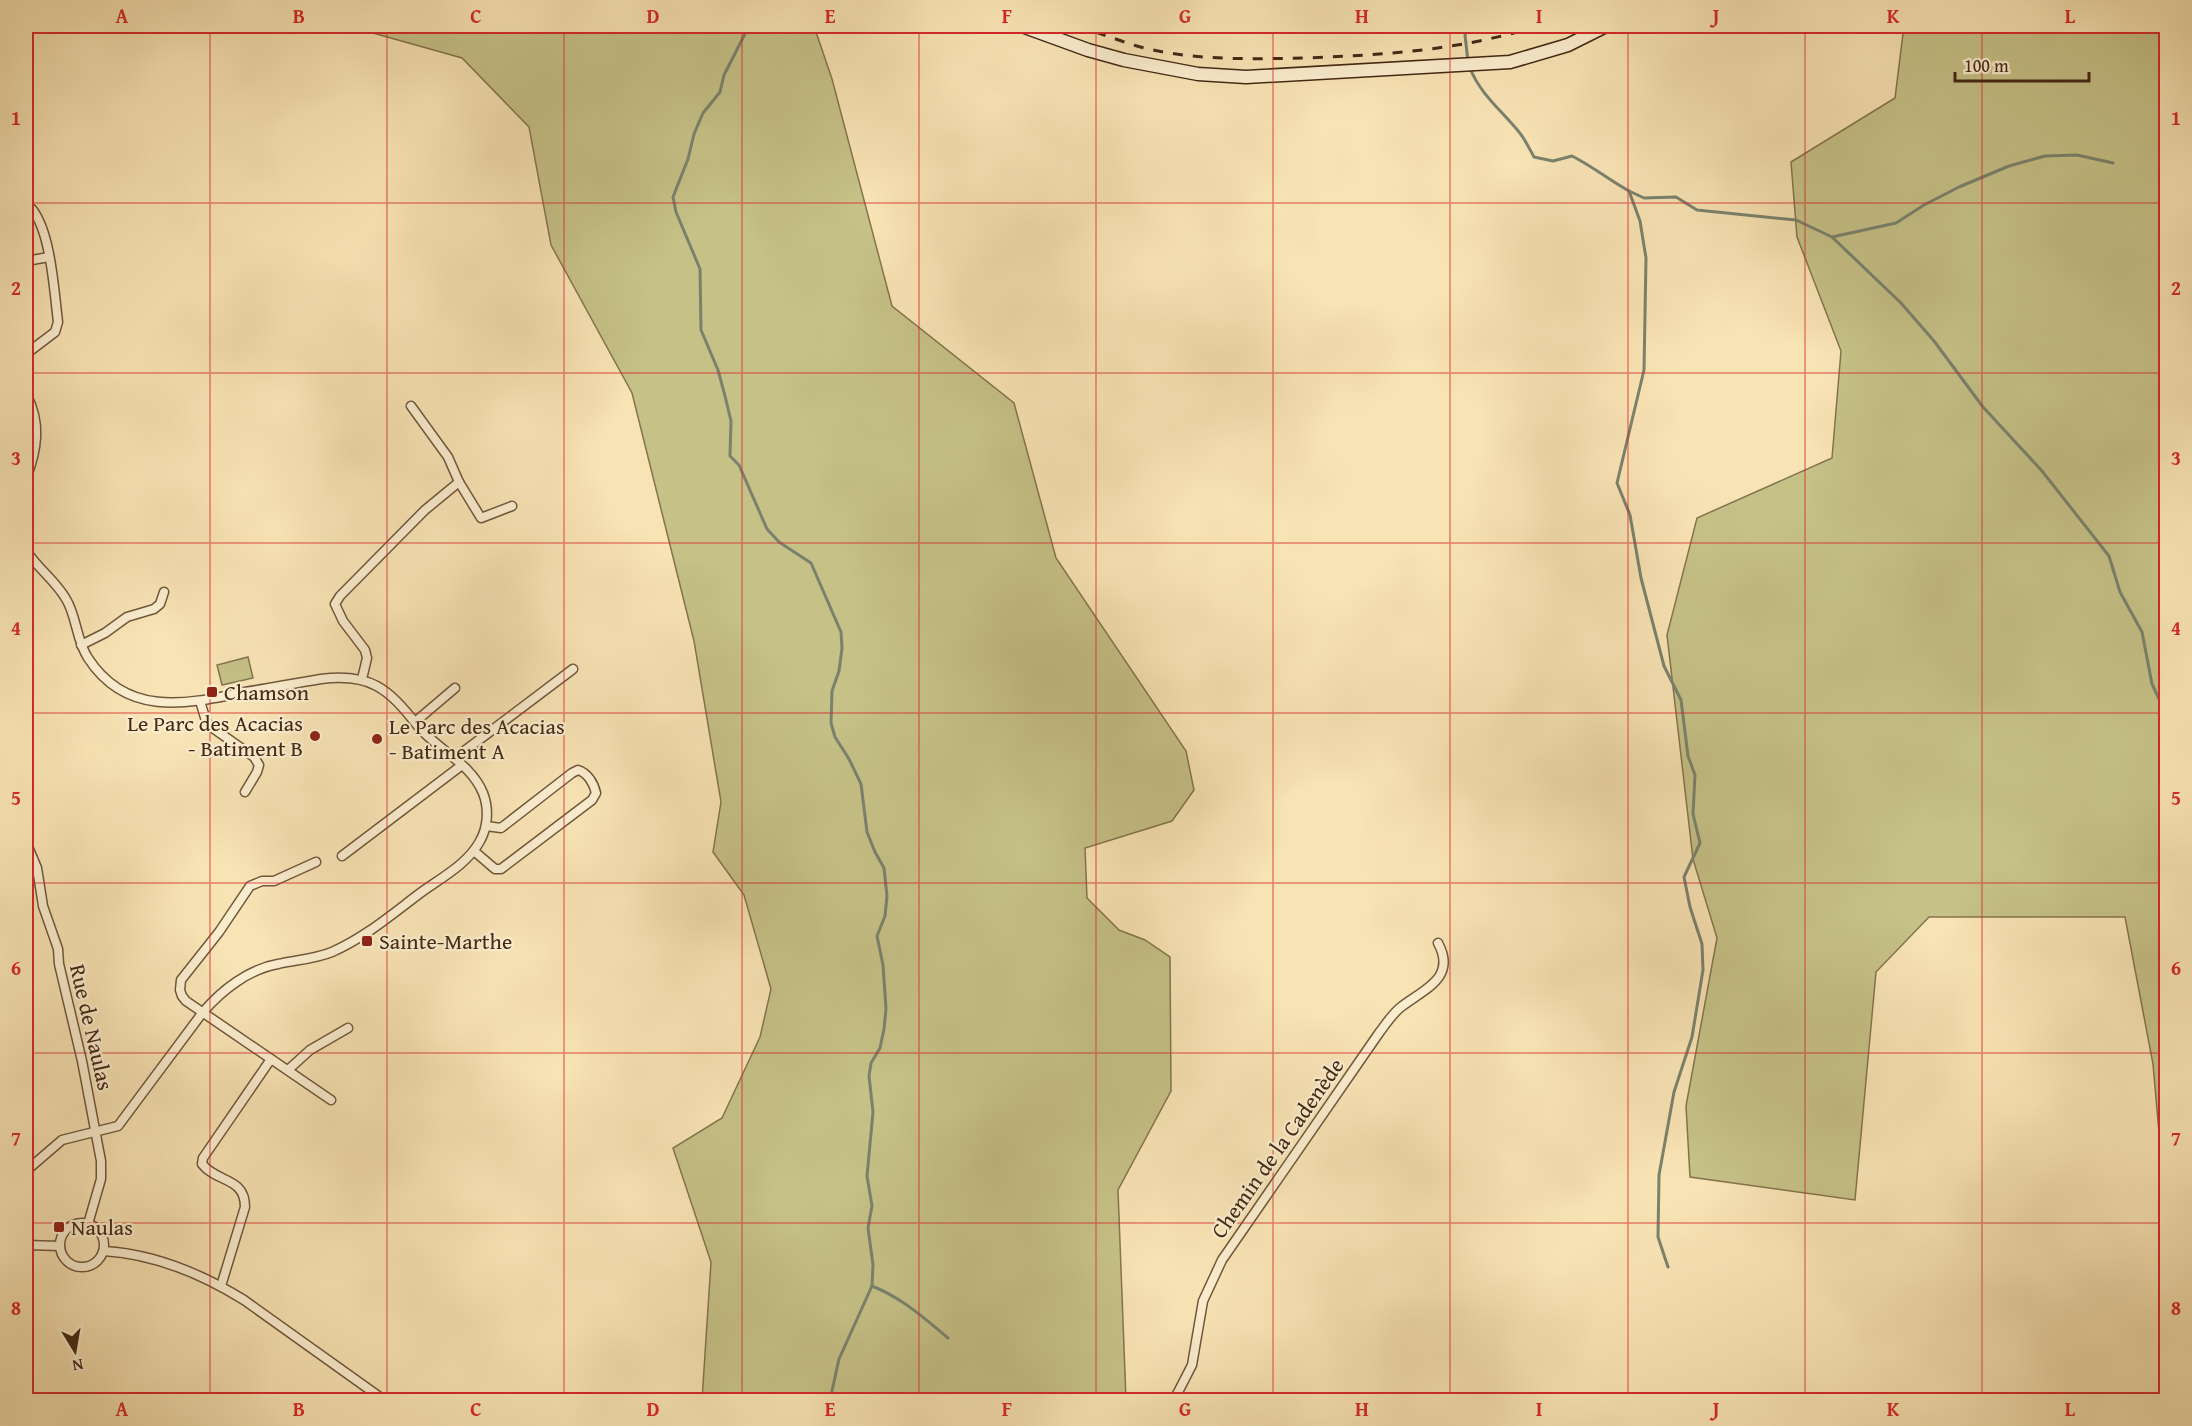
<svg xmlns="http://www.w3.org/2000/svg" width="2192" height="1426" font-family="'Gentium Book Plus',serif">
<style>
.green{fill:#c5c187;stroke:#84744e;stroke-width:1.5}
.lines{fill:none;stroke-linecap:round;stroke-linejoin:round}
.stream{stroke:#7a826e;stroke-width:3}
.minor-casing{stroke:#70573c;stroke-width:11}
.secondary-casing{stroke:#432814;stroke-width:15}
.minor{stroke:#faedce;stroke-width:8}
.secondary{stroke:#faedce;stroke-width:12}
.rail{stroke:#432814;stroke-width:3;stroke-dasharray:10 10;stroke-linecap:butt}
.grid{fill:none;stroke:#d62828;stroke-width:1.5;stroke-opacity:0.55}
.poi-dot{fill:#8f2418;stroke:#faedce;stroke-width:2}
.labels{text-anchor:middle;dominant-baseline:central;stroke-width:4.5;stroke-linejoin:round;paint-order:stroke}
.poi-label{font-size:22px;fill:#432814;stroke:#faedce;text-anchor:start}
.street-label{font-size:22px;fill:#432814;stroke:#faedce}
.neatline{fill:none;stroke:#d62828;stroke-width:2}
.grid-label{font-size:20px;text-anchor:middle;font-weight:bold;fill:#d62828}
</style>
<rect width="100%" height="100%" fill="#f8e3b4"/>
<filter id="stains"><feTurbulence type="fractalNoise" baseFrequency=".00333" numOctaves="4"/><feColorMatrix values="0 0 0 0 .2 0 0 0 0 .09 0 0 0 0 .02 0 0 0 .5 -.17"/></filter>
<radialGradient id="worn" r=".72"><stop offset=".6" stop-color="#630" stop-opacity="0"/><stop offset="1" stop-color="#630" stop-opacity=".3"/></radialGradient>
<!-- green -->
<g class="green">
<path d="M348 26H814L832 79 892 306 1014 403 1056 558 1186 751 1194 790 1172 821 1085 848 1087 898 1119 930 1145 940 1170 957 1171 1091 1118 1190 1126 1400H702L711 1262 673 1148 722 1118 760 1037 771 989 744 895 713 852 721 802 694 641 632 393 551 245 529 127 462 58Z"/>
<path d="M1904 26H2166V1213L2153 1064 2125 917H1929L1876 972 1855 1200 1690 1177 1686 1106 1717 938 1693 859 1667 635 1697 518 1832 458 1841 351 1797 237 1791 162 1895 98Z"/>
<path d="M248 657 253 678 222 685 217 665Z"/>
</g>
<g class="lines">
<!-- stream -->
<g class="stream">
<path d="M749 26 724 75 720 92 703 113 694 134 688 159 673 197 676 212 700 269 701 330 718 370 725 396 731 421 730 456 739 465 767 529 779 542 811 563 841 632 842 648 839 671 832 691 831 723 835 737 849 759 861 784 867 832 875 852 884 868 887 896 885 916 877 936 883 965 886 1009 884 1029 880 1048 871 1063 869 1076 873 1112 867 1176 872 1206 868 1228 873 1265 872 1286 839 1359 830 1400"/>
<path d="M1468 62 1465 35 1469 26"/>
<path d="M1470 68C1480 94 1502 111 1519 132 1525 139 1529 148 1534 157L1553 161 1572 156C1592 166 1609 180 1629 191L1640 221 1646 258 1644 370 1617 483 1630 515 1641 578 1664 666 1681 700 1688 756 1695 775 1693 814 1700 843 1684 877 1690 907 1702 944 1703 970 1692 1037 1674 1092 1659 1175 1658 1237 1668 1267"/>
<path d="M1629 191 1644 198 1676 197 1697 210 1796 220 1832 237 1901 303 1934 341 1983 407 2042 471 2109 556 2120 592 2142 632 2152 684 2166 714"/>
<path d="M1832 237 1896 223 1924 205 1959 187 2009 166 2045 156 2077 155 2113 163"/>
<path d="M872 1286C902 1298 923 1317 948 1338"/>
</g>
<!-- minor casing -->
<g class="minor-casing">
<g id="minor">
<path d="M26 208 32 209C51 233 54 290 58 322L55 332 26 354"/>
<path d="M26 261 49 257"/>
<path d="M26 394C42 423 37 450 26 479"/>
<path d="M459 482 481 518 512 506"/>
<path d="M26 550C37 568 55 580 66 599 77 617 76 640 88 658 127 718 187 704 245 692 270 688 296 683 321 679 370 673 388 688 417 725 437 750 470 762 483 793 489 808 488 827 480 841 467 865 439 879 419 894 391 915 364 938 332 952 315 959 296 960 278 964 249 969 222 990 203 1012L118 1126 62 1140 26 1171"/>
<path d="M81 645 105 633 127 617 154 609 160 604 164 592"/>
<path d="M362 679 367 658 365 650 343 621 335 604 340 596 425 510 459 482 448 457 411 406"/>
<path d="M200 701 207 724 254 757 259 765 257 772 245 792"/>
<path d="M415 722 455 688"/>
<path d="M455 758 573 669"/>
<path d="M26 842 37 868 43 906 58 949 59 964 82 1061 101 1161V1179L88 1224"/>
<path d="M474 851 495 869H501L592 800 596 793C594 784 588 773 578 770L572 773 501 828 486 826"/>
<path d="M342 856 462 765"/>
<path d="M316 862 274 881H262L250 886 219 932 181 980 180 990 182 996 186 1001 331 1100"/>
<path d="M288 1070 310 1050 348 1028"/>
<circle cx="82" cy="1245" r="22"/>
<path d="M26 1245 60 1246"/>
<path d="M104 1251C154 1254 202 1274 244 1300L384 1400"/>
<path d="M221 1286 245 1207C245 1177 217 1183 202 1164L203 1158 271 1059"/>
<path d="M1174 1400 1192 1365 1203 1301 1222 1260 1379 1033C1386 1024 1392 1014 1401 1007 1424 989 1457 978 1438 943"/>
</g>
</g>
<!-- secondary casing -->
<g class="secondary-casing">
<g id="secondary">
<path d="M1022 26 1088 50 1124 60 1198 74 1246 77 1510 62 1568 45 1606 26"/>
<path d="M26 27 33 26"/>
</g>
</g>
<!-- minor -->
<use href="#minor" class="minor"/>
<!-- secondary -->
<use href="#secondary" class="secondary"/>
<!-- rail -->
<path class="rail" d="M1077 26C1097 32 1117 40 1137 46 1191 61 1249 59 1305 58 1386 55 1461 50 1538 26"/>
</g>
<!-- grid -->
<path class="grid" d="M210 26V1400M387 26V1400M564 26V1400M742 26V1400M919 26V1400M1096 26V1400M1273 26V1400M1450 26V1400M1628 26V1400M1805 26V1400M1982 26V1400M26 203H2166M26 373H2166M26 543H2166M26 713H2166M26 883H2166M26 1053H2166M26 1223H2166"/>
<!-- markers -->
<g class="poi-dot">
<rect x="206" y="686" width="12" height="12" rx="3"/>
<circle cx="315" cy="736" r="6"/>
<circle cx="377" cy="739" r="6"/>
<rect x="361" y="935" width="12" height="12" rx="3"/>
<rect x="53" y="1221" width="12" height="12" rx="3"/>
</g>
<g class="labels">
<!-- poi labels -->
<g class="poi-label">
<text x="224" y="692">Chamson</text>
<text x="303" y="723" text-anchor="end">Le Parc des Acacias<tspan x="303" dy="25">- Batiment B</tspan></text>
<text x="389" y="726">Le Parc des Acacias<tspan x="389" dy="25">- Batiment A</tspan></text>
<text x="379" y="941">Sainte-Marthe</text>
<text x="71" y="1227">Naulas</text>
</g>
<!-- street labels -->
<g class="street-label">
<text transform="translate(92 1027) rotate(77)">Rue de Naulas</text>
<text transform="translate(1277 1148) rotate(-55)">Chemin de la Cadenède</text>
</g>
</g>
<!-- margin -->
<rect width="2192" height="1426" fill="none" stroke="#f8e3b4" stroke-width="66"/>
<!-- north arrow -->
<g transform="translate(75 1351) rotate(169)" stroke="#faedce" stroke-width="4.5" paint-order="stroke">
<path d="M0-4.5L10 22L0 15L-10 22Z" fill="#432814"/>
<text y="-9" font-size="16" font-weight="bold" text-anchor="middle" fill="#432814">N</text>
</g>
<!-- scale -->
<path d="M1955 72v9h134v-9" fill="none" stroke="#432814" stroke-width="3"/>
<text x="1964" y="72" font-size="18" fill="#432814" stroke="#faedce" stroke-width="4.5" paint-order="stroke">100 m</text>
<rect x="33" y="33" width="2126" height="1360" class="neatline"/>
<g class="grid-label">
<text x="122" y="23">A</text>
<text x="299" y="23">B</text>
<text x="476" y="23">C</text>
<text x="653" y="23">D</text>
<text x="830" y="23">E</text>
<text x="1007" y="23">F</text>
<text x="1185" y="23">G</text>
<text x="1362" y="23">H</text>
<text x="1539" y="23">I</text>
<text x="1716" y="23">J</text>
<text x="1893" y="23">K</text>
<text x="2070" y="23">L</text>
<text x="16" y="125">1</text>
<text x="2176" y="125">1</text>
<text x="16" y="295">2</text>
<text x="2176" y="295">2</text>
<text x="16" y="465">3</text>
<text x="2176" y="465">3</text>
<text x="16" y="635">4</text>
<text x="2176" y="635">4</text>
<text x="16" y="805">5</text>
<text x="2176" y="805">5</text>
<text x="16" y="975">6</text>
<text x="2176" y="975">6</text>
<text x="16" y="1145">7</text>
<text x="2176" y="1145">7</text>
<text x="16" y="1315">8</text>
<text x="2176" y="1315">8</text>
<text x="122" y="1416">A</text>
<text x="299" y="1416">B</text>
<text x="476" y="1416">C</text>
<text x="653" y="1416">D</text>
<text x="830" y="1416">E</text>
<text x="1007" y="1416">F</text>
<text x="1185" y="1416">G</text>
<text x="1362" y="1416">H</text>
<text x="1539" y="1416">I</text>
<text x="1716" y="1416">J</text>
<text x="1893" y="1416">K</text>
<text x="2070" y="1416">L</text>
</g>
<rect width="100%" height="100%" filter="url(#stains)"/>
<rect width="100%" height="100%" fill="url(#worn)"/>
</svg>
